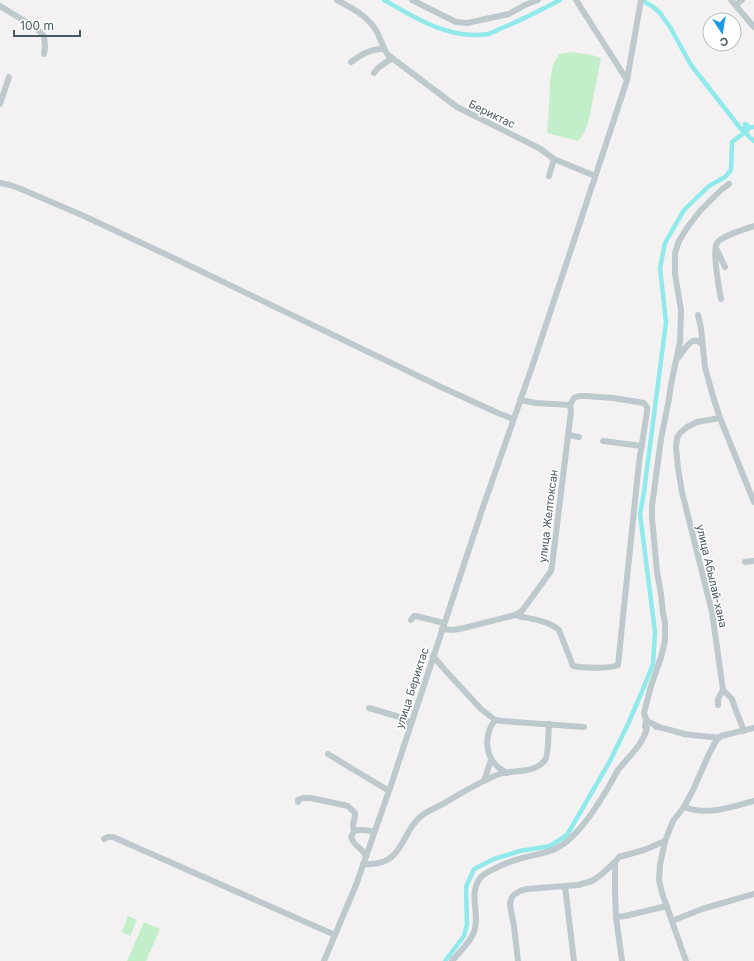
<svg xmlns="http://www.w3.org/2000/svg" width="754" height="961" font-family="Inter,sans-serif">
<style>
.green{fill:#c2efca}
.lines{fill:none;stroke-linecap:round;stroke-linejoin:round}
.canal{stroke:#90eaeb;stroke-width:4.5}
.minor{stroke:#bdc9cd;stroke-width:6}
.labels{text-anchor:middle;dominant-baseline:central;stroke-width:3;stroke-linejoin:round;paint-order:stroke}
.street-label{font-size:11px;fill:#49595f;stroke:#fff}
</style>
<rect width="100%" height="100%" fill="#f4f1f2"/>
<!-- green -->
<g class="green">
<path d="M572 52 592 55 601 58 589 119 585 131 578 141 547 133 549 109 550 81 553 65 559 54Z"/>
<path d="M128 916 137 920 130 936 122 932Z"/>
<path d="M144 922 160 929 146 961H127Z"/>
</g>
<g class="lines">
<!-- canal -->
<g class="canal">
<path d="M384 0C415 18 450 40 488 34 492 33 497 30 502 28 522 20 541 10 560 0"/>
<path d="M641 0 652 6 660 13 670 27 691 65 741 129 754 141"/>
<path d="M744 128 754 127"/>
<path d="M445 961 464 936 467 924 466 887 474 869 494 859 520 851 550 846 567 835 610 761 628 724 641 694 653 664 655 632 640 514 644 492 666 322 660 268 665 243 684 210 709 186 725 177 731 170 732 142 748 130 747 125 745 124"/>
</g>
<!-- minor -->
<g class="minor">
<path d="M337 0C352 8 368 16 377 32 381 40 383 48 388 55L457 107 539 148 554 159 595 176"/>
<path d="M412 0 456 22 467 23 509 14 525 5 538 0"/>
<path d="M576 0 627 80"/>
<path d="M731 0 754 27"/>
<path d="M736 5 742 0"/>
<path d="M0 6 36 28 44 36 45 47 44 54"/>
<path d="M351 62C361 55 371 48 384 49"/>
<path d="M374 73 378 68 392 58"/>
<path d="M0 104 9 77"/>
<path d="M549 176 554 159"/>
<path d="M0 183 10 185 21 189 84 216 182 262 441 387 498 413 513 419"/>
<path d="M716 248 725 267"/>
<path d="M721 299C719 289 712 250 717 243 721 236 746 229 754 226"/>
<path d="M698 315 701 328 705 367 712 393 720 418 754 502"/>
<path d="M677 359C681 355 688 342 693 341 697 340 700 342 702 344"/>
<path d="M520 400 536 403 570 405"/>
<path d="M720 418 697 422 687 427 680 433 677 438 676 447 678 468 682 492 712 612 723 690 732 699 735 708 744 731"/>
<path d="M568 435 579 437"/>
<path d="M603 441 642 446"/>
<path d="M745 562 754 561"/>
<path d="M515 615C530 619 547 620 559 630L573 666C582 668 611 669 618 665L639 462 647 412V407L644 403 613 398 586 396H579L574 398 570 405"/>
<path d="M411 620 414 616H416L444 623"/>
<path d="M442 629 453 630 464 628 515 615 522 611 551 571 552 566 571 411 570 405"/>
<path d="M433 656 445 670 481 709 495 720 502 721 584 727"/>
<path d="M718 705V699L723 690"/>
<path d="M369 708 403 718 411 724"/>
<path d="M495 720C485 733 484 753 496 765 499 769 503 770 507 773"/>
<path d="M656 727C662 727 676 732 684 734 696 736 707 736 719 738"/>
<path d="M659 727 649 722 646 719 644 713 651 686 661 657 665 641V622L663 614 661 594 657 572 652 518V506L661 439 669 399 671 384 680 342 681 310 675 274V253L679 241 687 228 700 211 722 189 729 184"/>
<path d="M328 754 389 791"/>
<path d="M484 781 491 760"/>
<path d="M298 802V800L303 798H311L348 806 355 813V816L353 825 354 831"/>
<path d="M684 807C708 816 730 807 754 801"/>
<path d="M104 839 108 837H113L335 935"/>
<path d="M366 856C362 847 355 848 351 837L354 831C361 829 367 830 374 832"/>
<path d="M615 862V892L616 917 622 961"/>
<path d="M363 864C408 867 398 829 427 812 433 809 440 806 446 802 464 792 483 779 503 773 516 770 536 773 545 760 549 754 548 733 549 724"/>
<path d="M565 886 574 961"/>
<path d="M616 917 625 916 667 906"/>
<path d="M672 921 702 909 754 894"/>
<path d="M324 961 356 885 390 788 482 510 533 364 607 141 627 80 641 0"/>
<path d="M452 961C459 952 470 943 474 932 481 914 467 894 481 877 485 873 489 871 494 869 502 865 510 861 519 859 532 855 545 854 557 848 577 838 598 805 609 786 612 781 615 775 618 770 628 757 643 745 647 728L645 727 646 719"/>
<path d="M518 961 514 926 511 911 510 903 512 897 515 894 520 891 527 889 565 886 578 885 592 881 602 874 615 862 619 857 644 850 665 841"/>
<path d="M686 961 662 893 659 880 660 865 665 841 673 821 684 807 694 788 709 754 717 739 721 736 754 728"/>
</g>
</g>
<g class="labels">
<!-- street labels -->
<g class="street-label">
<text transform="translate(492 114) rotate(26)">Бериктас</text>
<text transform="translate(548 516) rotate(-83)">улица Желтоксан</text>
<text transform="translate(712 576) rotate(77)">улица Абылай-хана</text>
<text transform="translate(412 688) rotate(-72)">улица Бериктас</text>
</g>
</g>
<!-- north arrow -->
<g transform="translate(722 32) rotate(168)"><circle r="19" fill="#ffffff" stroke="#b6bdbf"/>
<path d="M0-3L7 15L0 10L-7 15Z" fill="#1c9ae3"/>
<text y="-6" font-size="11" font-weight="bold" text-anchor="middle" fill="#49595f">С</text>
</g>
<!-- scale -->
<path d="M14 30v6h66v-6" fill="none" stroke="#49595f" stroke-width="2"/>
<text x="20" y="30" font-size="12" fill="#49595f" stroke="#ffffff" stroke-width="3" paint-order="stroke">100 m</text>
</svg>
